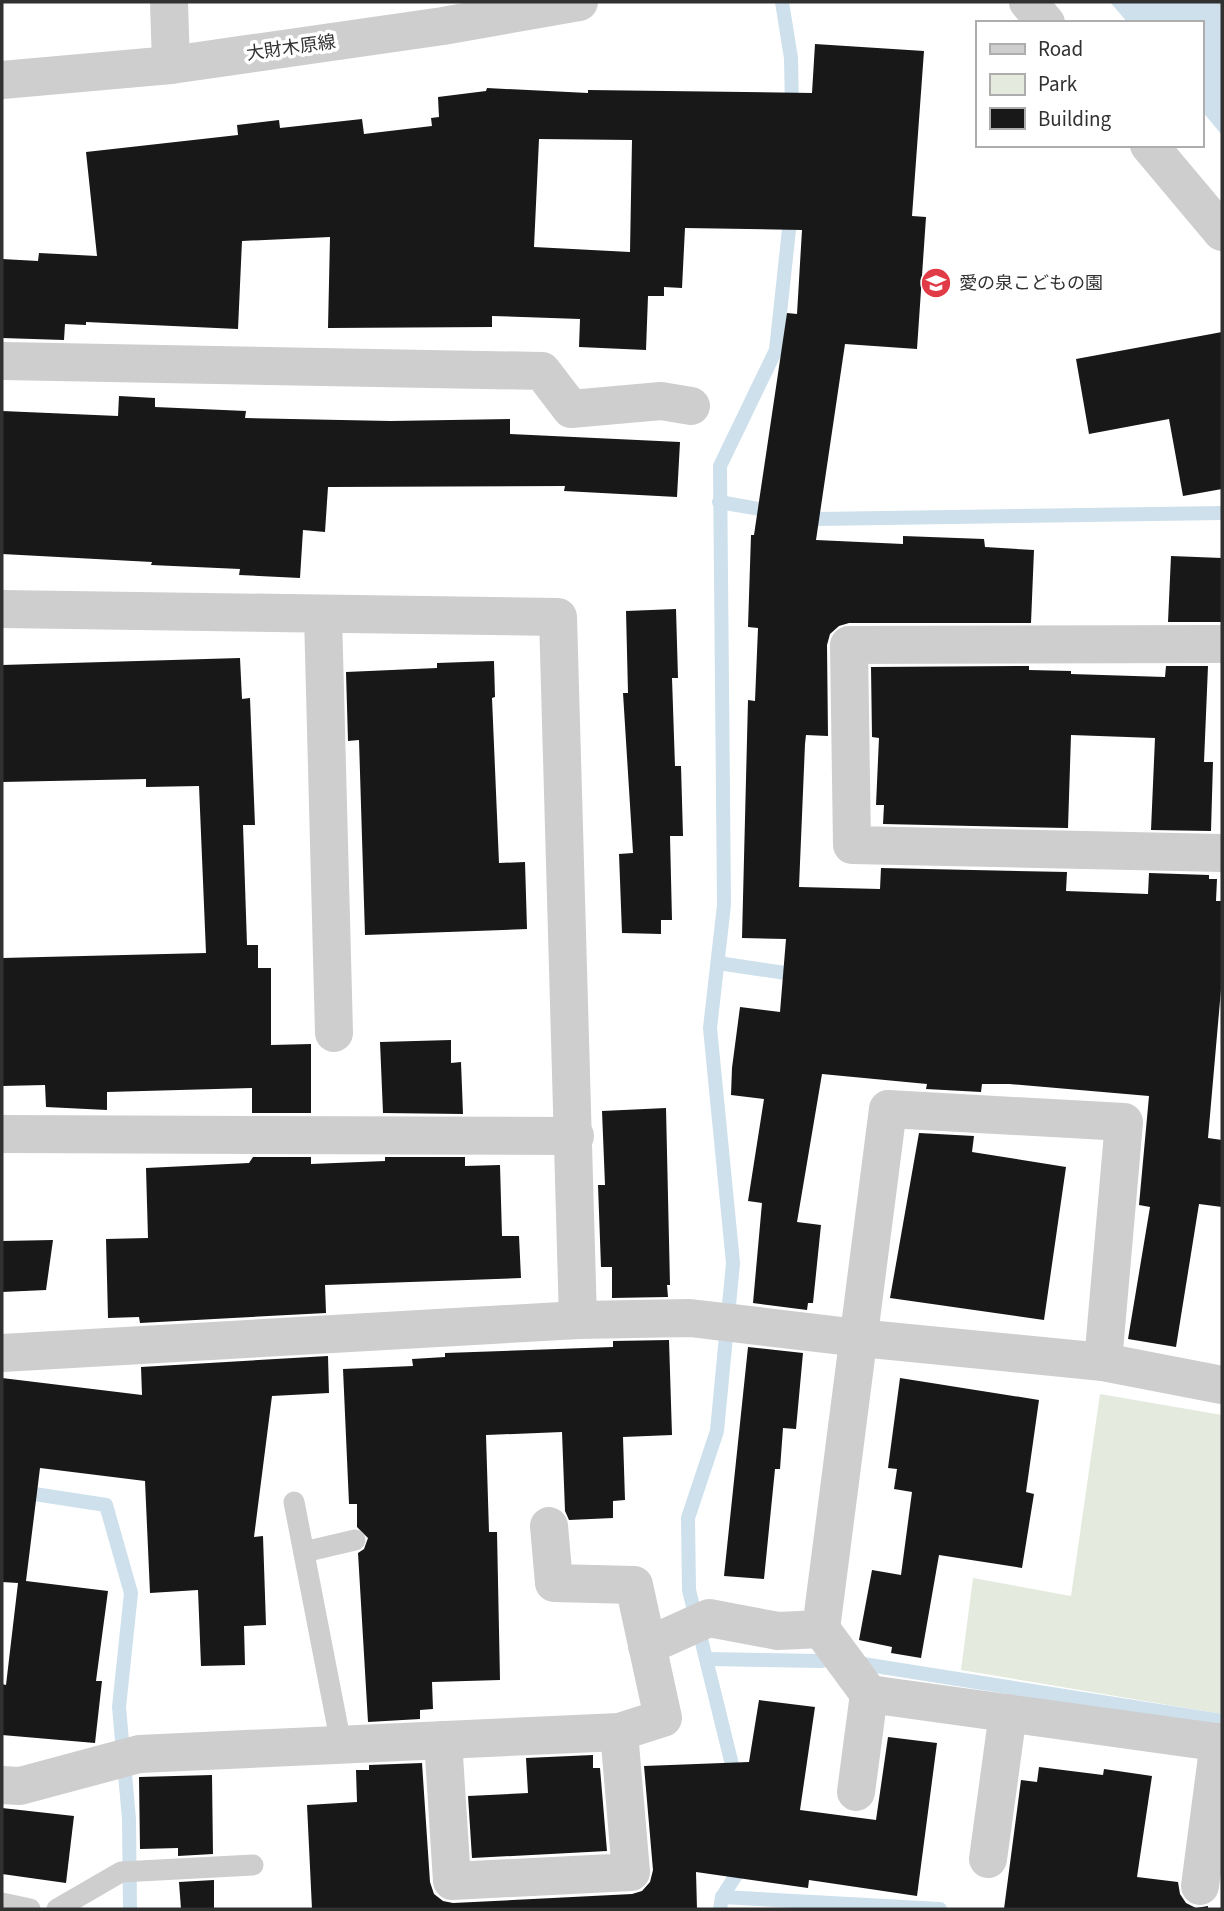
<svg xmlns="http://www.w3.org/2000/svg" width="1224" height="1911" font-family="'Source Sans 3','Noto Sans JP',sans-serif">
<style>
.green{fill:#e4eadd}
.water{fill:#cde0ec}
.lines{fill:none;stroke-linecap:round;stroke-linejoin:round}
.stream{stroke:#cde0ec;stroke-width:14}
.building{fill:#181818;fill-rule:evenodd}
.service{stroke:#cecece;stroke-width:21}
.minor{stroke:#cecece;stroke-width:38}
.tertiary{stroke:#cecece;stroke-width:38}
.labels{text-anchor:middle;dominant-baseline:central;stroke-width:7;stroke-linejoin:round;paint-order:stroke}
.street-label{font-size:18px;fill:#313131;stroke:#fff}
.poi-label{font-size:18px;fill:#313131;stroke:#fff;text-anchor:start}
</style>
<rect width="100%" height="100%" fill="#fff"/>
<!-- green -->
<path class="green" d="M1100 1394 1222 1415V1714L961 1670 973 1578 1071 1596Z"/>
<!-- water -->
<path class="water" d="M1110 2H1222V135L1201 110V23H1128Z"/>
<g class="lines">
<!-- stream -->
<g class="stream">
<path d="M782 2 791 58 792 111"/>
<path d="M719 502 777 512"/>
<path d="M800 516 817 519 1222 513"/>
<path d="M718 963 799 975"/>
<path d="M2 1489 106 1505 131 1593 119 1707 129 1819 130 1909"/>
<path d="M706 1659 822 1661"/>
<path d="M863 1664 1222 1721"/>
<path d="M736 1781 689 1590 688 1518 717 1431 733 1263 710 1028 724 905 720 466 776 350 791 211"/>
<path d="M722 1897 940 1909"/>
<path d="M720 1909 722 1897 745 1861"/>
</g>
</g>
<!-- building -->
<g class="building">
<path d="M815 44 924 51 912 216 926 217 917 349 845 344 816 540 903 544V536L984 539 985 547 1034 550 1031 623H849L839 626 830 634 827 645 828 736 806 735 805 744 799 887 880 889 881 868 1067 872 1066 891 1148 894 1149 873 1209 875V879H1217L1216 901H1222V978L1208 1138 1222 1140V1207L1199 1204 1176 1347 1128 1339 1150 1207 1139 1205 1149 1096 1009 1084H982L981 1092 926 1089 927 1084 822 1074 797 1222 821 1225 813 1303H808L807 1310 753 1303 762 1203 748 1201 764 1099 731 1095 732 1068 740 1007 780 1012 786 939 742 938 748 700 755 701 758 628 748 627 751 535H754L787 313 797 314 802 230 685 228 682 288 664 287V296H648L646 350 579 347 580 319 492 316V327L328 328 330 237 242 241 238 329 86 322V325L65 324 64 340 2 338V259L38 261 39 253 97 256 86 152 238 135 237 125 279 120 280 128 362 119 364 134 432 126 431 118 439 117 438 97 486 91 487 88 588 93V90L812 93ZM539 139 632 140 630 252 534 247Z"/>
<path d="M1222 332V489L1183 496 1169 419 1089 434 1076 359Z"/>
<path d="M119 396 155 398V407L246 411 245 418 391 421 510 419V434L680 442 677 497 564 491 565 486 328 487 325 532 303 530 300 578 239 575 240 569 151 565 152 562 2 554V411L118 416Z"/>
<path d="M1171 556 1222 558V622H1168Z"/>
<path d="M676 609 678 678H672L675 766H681L683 836H670L672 920H661V934L622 933 619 854 633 853 623 693H628L626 611Z"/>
<path d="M240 658 242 699 250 698 255 825H243L247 945H258V968H271V1045L311 1044V1113H252V1088L107 1092V1110L46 1107 45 1085 2 1086V958L206 953 199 786 146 787V779L2 782V665Z"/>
<path d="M494 661 495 697 492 698 499 863 525 862 527 929 365 935 359 740 348 741 346 672 437 668V663Z"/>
<path d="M1029 666V670L1071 671V674L1165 677 1166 666H1208L1204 762H1213L1211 831 1151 830 1155 738 1071 735 1068 828 883 824 884 805H876L879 738 872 737 871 667Z"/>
<path d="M451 1040V1063L461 1062 463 1114 383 1113 380 1042Z"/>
<path d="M666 1108 670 1285H667L668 1297 612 1298V1267H601L598 1185H605L602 1111Z"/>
<path d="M919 1133 974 1136 972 1152 1066 1167 1044 1320 890 1298Z"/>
<path d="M253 1157H311V1164L385 1161V1157H465V1166L500 1165 502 1236H519L521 1278 325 1285 326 1313 140 1323 139 1317 108 1318 106 1239 148 1238 146 1168 249 1163Z"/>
<path d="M53 1240 46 1290 2 1292V1241Z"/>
<path d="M669 1340 672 1435 623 1437 625 1500 613 1501V1518L569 1520 565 1511 562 1432 486 1435 489 1532H497L500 1680 432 1682 433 1709 420 1710V1719L368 1722 358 1553 364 1549 368 1538 357 1527V1504H349L343 1369 413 1366 412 1359 445 1357V1353L613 1347V1341Z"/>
<path d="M748 1347 803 1353 796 1429 783 1428 780 1469H775L764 1579 724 1576Z"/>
<path d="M328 1356 329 1393 272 1396 254 1537 263 1536 266 1625 244 1626 245 1665 201 1666 198 1590 150 1593 145 1481 40 1468 26 1581 108 1591 96 1681H102L95 1743 2 1735V1684L6 1685 18 1583 2 1582V1378L142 1395 141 1367Z"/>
<path d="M900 1378 1039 1400 1026 1492 1034 1494 1022 1568 939 1555 921 1658 891 1653 892 1647 859 1640 872 1570 901 1575 912 1492 894 1489 897 1469 888 1468Z"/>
<path d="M759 1700 815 1707 800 1810 876 1820 888 1737 937 1743 917 1896 809 1880 808 1888 696 1872 697 1909H312L307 1805 357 1802 356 1770H369V1765L422 1763 430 1882 434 1894 443 1901 453 1903 632 1894 642 1891 650 1882 653 1870 644 1766 749 1762Z"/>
<path d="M593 1755V1768H600L607 1851 472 1858 468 1796 528 1793 526 1758Z"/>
<path d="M1039 1767 1103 1775 1104 1769 1152 1776 1137 1877 1178 1882 1180 1894 1186 1903 1196 1908 1208 1906V1909H1004L1021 1780 1037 1782Z"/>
<path d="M212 1775 213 1854 178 1856V1848L140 1849 139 1777Z"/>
<path d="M2 1808 74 1816 66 1883 2 1874Z"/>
<path d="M214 1880V1909H181L179 1882Z"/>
</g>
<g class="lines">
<!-- service -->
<g class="service">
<path d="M294 1502 341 1744"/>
<path d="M304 1552 355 1540"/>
<path d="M2 1903 30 1909"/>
<path d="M57 1909 121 1872 253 1865"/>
</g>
<!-- minor -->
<g class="minor">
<path d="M169 2 171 65"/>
<path d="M1028 2 1046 23"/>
<path d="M1149 145 1222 232"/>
<path d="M2 361 542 371 571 409 661 401 691 406"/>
<path d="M2 609 558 617 578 1320"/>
<path d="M323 615 334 1033"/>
<path d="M1222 644 849 645 852 845 1222 853"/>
<path d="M2 1134 575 1136"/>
<path d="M2 1353 578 1320 690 1318 859 1338 1103 1362 1222 1385"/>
<path d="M821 1629 869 1694"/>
<path d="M647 1646 709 1618 778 1631 821 1629 888 1109 1124 1122 1103 1362"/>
<path d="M443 1740 452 1881 631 1872 619 1732"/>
<path d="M2 1785 20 1786 139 1754 619 1732 663 1718 634 1585 554 1583 549 1526"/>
<path d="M856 1792 869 1694 1222 1743"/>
<path d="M988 1859 1008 1713"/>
<path d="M1200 1886 1219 1742"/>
</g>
<!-- tertiary -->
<path class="tertiary" d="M2 80 171 65 443 26 579 2"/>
</g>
<!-- icons -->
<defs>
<g id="school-disc" transform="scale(1.575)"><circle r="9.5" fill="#e13b47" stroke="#fff"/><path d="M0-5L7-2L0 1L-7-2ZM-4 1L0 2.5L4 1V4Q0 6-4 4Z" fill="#fff"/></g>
</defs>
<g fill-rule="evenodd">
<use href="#school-disc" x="936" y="283"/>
</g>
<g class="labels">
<!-- street labels -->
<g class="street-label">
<text transform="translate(291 48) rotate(-8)">大財木原線</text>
</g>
<!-- poi labels -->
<g class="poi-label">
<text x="959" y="283">愛の泉こどもの園</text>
</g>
</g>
<!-- border -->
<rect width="1224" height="1911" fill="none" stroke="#313131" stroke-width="7"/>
<!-- legend -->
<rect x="976" y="21" width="228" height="126" fill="#ffffff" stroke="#adadad" stroke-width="2"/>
<rect x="990" y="44" width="35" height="10" fill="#cecece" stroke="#adadad" stroke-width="2"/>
<text x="1038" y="56" font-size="21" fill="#313131">Road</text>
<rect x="990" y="74" width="35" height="21" fill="#e4eadd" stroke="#adadad" stroke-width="2"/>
<text x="1038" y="91" font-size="21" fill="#313131">Park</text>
<rect x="990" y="108" width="35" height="21" fill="#181818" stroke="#adadad" stroke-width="2"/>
<text x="1038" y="126" font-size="21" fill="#313131">Building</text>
</svg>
